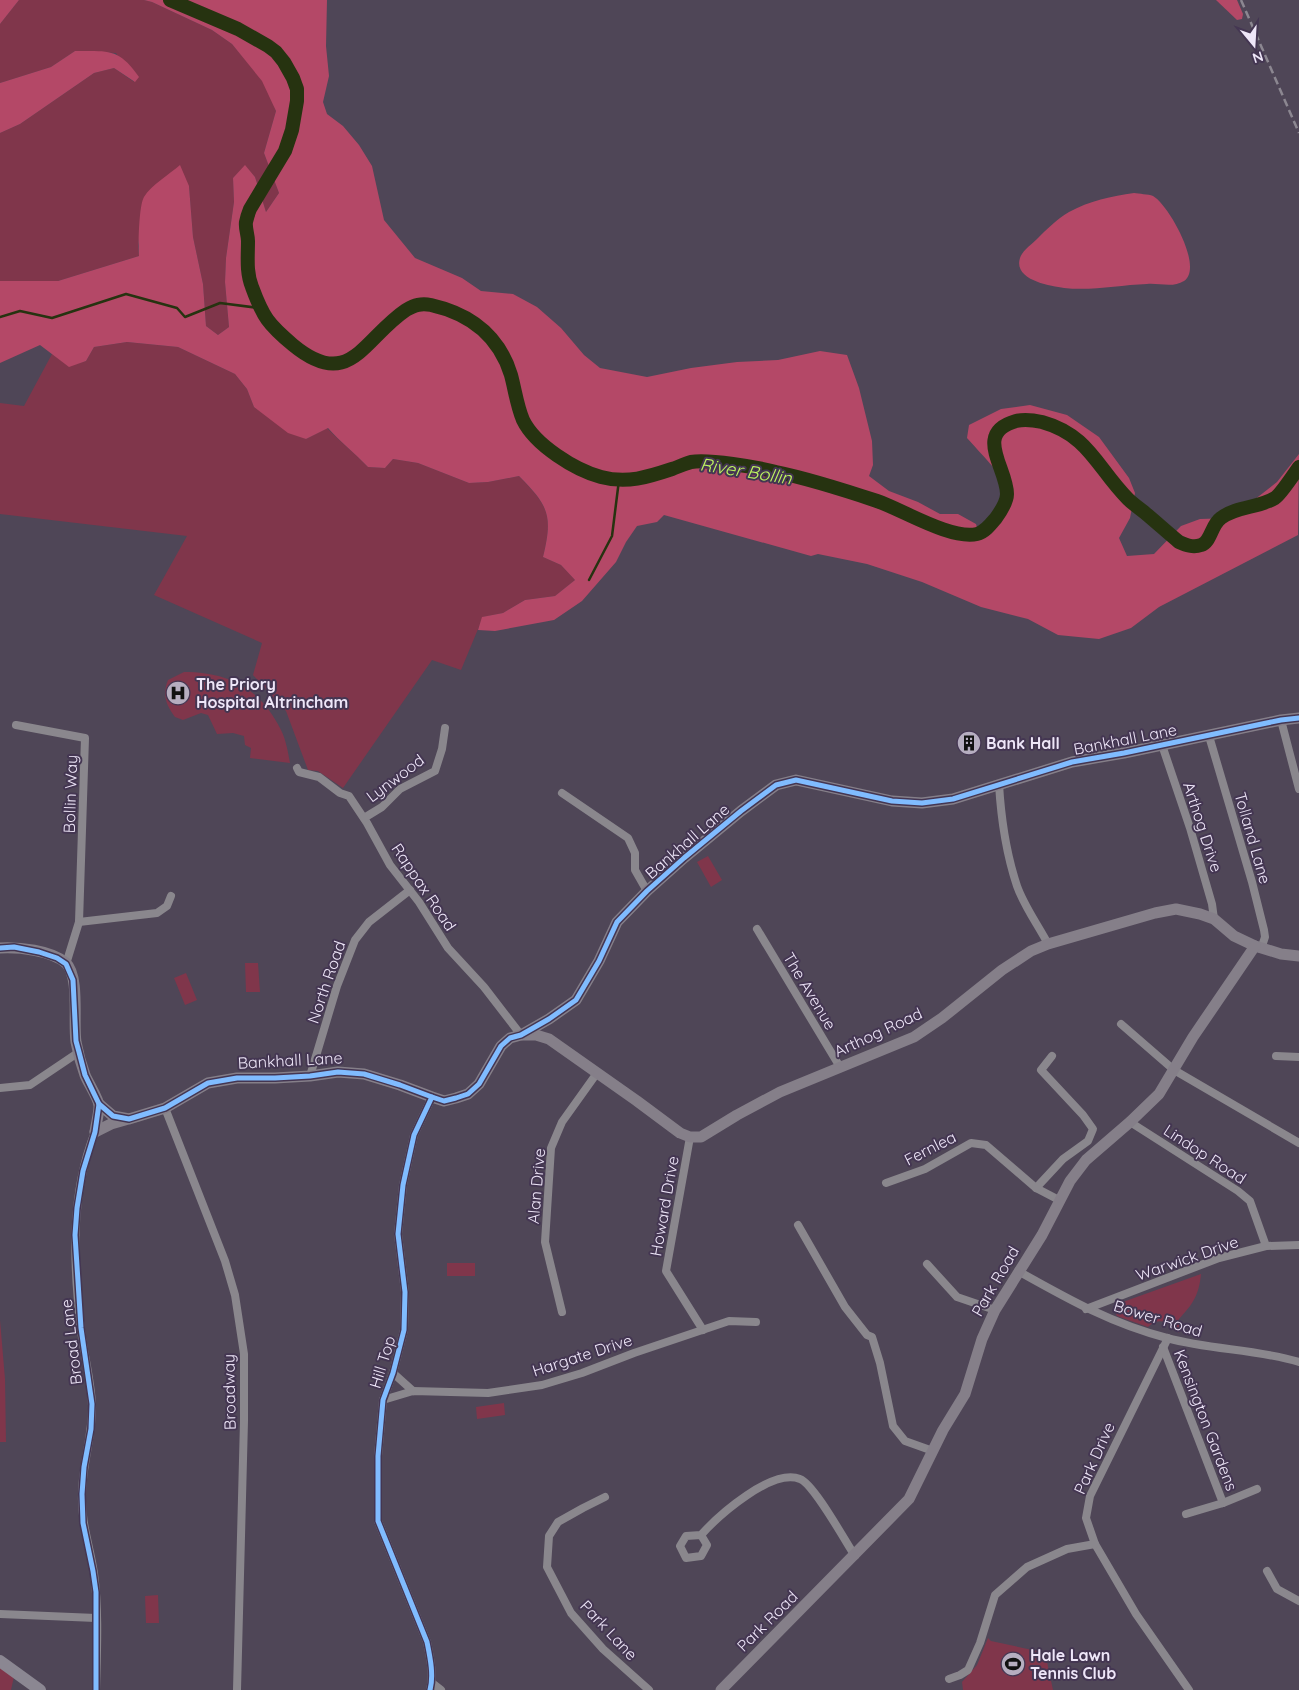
<svg xmlns="http://www.w3.org/2000/svg" width="1299" height="1690" font-family="Quicksand,sans-serif">
<style>
.green{fill:#80364b}
.forest{fill:#b44867}
.lines{fill:none;stroke-linecap:round;stroke-linejoin:round}
.stream{stroke:#263310;stroke-width:2.5}
.river{stroke:#263310;stroke-width:14}
.street{stroke:#8a878d;stroke-width:8}
.secondary{stroke:#857f89;stroke-width:11}
.primary{stroke:#8b8792;stroke-width:12}
.rail{stroke:#8c8791;stroke-width:2.5;stroke-dasharray:8 4;stroke-linecap:butt}
.cycleway-casing{stroke:#443652;stroke-width:8}
.cycleway{stroke:#80bcff;stroke-width:5}
.labels{text-anchor:middle;dominant-baseline:central;stroke-width:4;stroke-linejoin:round;paint-order:stroke}
.poi-label{font-size:16px;font-weight:bold;fill:#eee6f8;stroke:#443652;text-anchor:start}
.street-label{font-size:16px;fill:#eee6f8;stroke:#443652}
.water-label{font-size:18px;font-style:italic;fill:#c0f95f;stroke:#443652}
</style>
<rect width="100%" height="100%" fill="#4f4657"/>
<!-- green -->
<g class="green">
<path d="M19 0H144L152 2 212 30 232 44 266 84 276 111 264 153 279 193 266 212 255 177 245 166 233 178 234 202 226 258 225 282 229 327 218 335 206 326 203 284 193 237 189 186 144 198 138 246 139 256 58 281H0V133L20 124 94 73 114 68 134 82 116 53 75 51 51 67 0 83V24Z"/>
<path d="M127 342 178 347 235 374 247 389 254 407 306 439 327 428C340 442 355 453 368 467L385 468 393 459 418 463 469 483 488 482 519 476C549 507 553 515 543 557L561 565 575 580 555 596 525 600 503 613 483 617 461 670 432 660 343 788 318 771 308 770 286 711 253 675 262 643 154 595 187 536 0 514V403L24 406 52 354 69 366 86 361 94 347Z"/>
<path d="M184 672C229 672 261 689 281 730 286 740 288 752 290 763L250 758 251 748 245 745 244 736 233 733 217 734 208 715 201 713 183 720 175 717C166 705 162 695 168 680Z"/>
<path d="M708 856 722 880 711 887 697 862Z"/>
<path d="M245 963H258L260 992H246Z"/>
<path d="M186 973 197 1000 185 1005 174 978Z"/>
<rect x="447" y="1263" width="28" height="13"/>
<path d="M1201 1274C1199 1295 1193 1304 1179 1319V1333C1172 1322 1158 1316 1148 1327L1117 1316 1114 1309 1120 1303Z"/>
<path d="M0 1320 5 1379 6 1442H0Z"/>
<path d="M504 1403 505 1415 477 1419 476 1407Z"/>
<path d="M158 1595 159 1623H146L145 1596Z"/>
<path d="M988 1638 991 1641 1037 1651 1039 1660 1046 1657 1053 1690H963L962 1682 977 1665Z"/>
<path d="M0 1661 15 1672 11 1690H0Z"/>
</g>
<!-- forest -->
<g class="forest">
<path d="M0 0H19L0 24Z"/>
<path d="M144 0H327L326 46 329 76 323 102 327 114 343 126 359 145 372 166 384 220 415 258 462 278 481 291 513 294 537 307 561 328 584 355 600 368 647 377 691 368 737 362 778 360 820 351 847 355 859 388 872 441 873 465 869 476 889 491 918 502 940 514H958L976 524 979 534C995 523 1011 502 1004 482 1002 475 973 445 967 438L969 425 1001 409 1030 405 1067 415 1099 437 1129 478 1135 493 1130 518 1119 538 1127 556 1154 554 1181 526 1200 519 1231 518 1277 482 1299 454 1298 535 1159 607 1131 628 1099 639 1058 635 1028 619 981 607 922 582 867 564 818 554 811 556 664 515 657 522 637 526 626 542 616 562 582 601 554 620 495 631 478 630 482 617 503 613 525 600 555 596 575 580 561 565 543 557C553 516 549 506 519 476L488 482 469 483 418 463 393 459 385 468 368 467C355 453 340 442 328 428L306 439 288 433 254 407 247 389 235 374 178 347 127 342 94 347 86 361 69 367 40 345 0 363V281H58L139 256C138 245 139 205 144 197 151 185 170 174 180 165L189 186 193 237 203 284 206 326 218 335 229 327 225 282 226 258 234 202 233 178 245 165 255 177 266 212 279 193 264 153 276 111 262 81 232 44 212 30 152 2Z"/>
<path d="M1216 0H1237L1243 14 1242 19 1237 20Z"/>
<path d="M75 51C109 51 119 48 139 77L135 82 114 68 94 73 20 124 0 133V83L51 67Z"/>
<path d="M1134 193C1139 194 1148 194 1153 196 1169 205 1204 268 1184 281 1173 288 1160 283 1147 284 1119 285 1092 291 1064 288 1050 286 1013 280 1020 258 1022 251 1032 244 1037 239 1047 229 1057 219 1069 212 1089 201 1112 196 1134 193Z"/>
</g>
<g class="lines">
<!-- stream -->
<g class="stream">
<path d="M0 317 20 311 52 318 126 294 177 308 185 317 220 303 259 308"/>
<path d="M589 580 612 536 619 480"/>
</g>
<!-- river -->
<path class="river" d="M170 0 238 29 268 46 276 52 284 62 293 78 297 89V101L292 130 285 151 250 209C248 214 247 217 246 222 245 228 248 235 248 241 248 257 246 272 252 287 263 317 268 324 293 345 350 392 363 339 406 310 415 305 421 303 431 305 471 314 499 336 511 375 515 390 517 406 523 420 535 445 575 470 601 477 627 484 648 477 672 469 678 467 684 464 691 462 709 459 756 467 776 472 810 479 844 490 877 501 903 510 951 540 977 534 985 532 991 524 996 518 1001 511 1007 502 1007 494 1007 468 973 433 1016 421 1024 419 1033 420 1042 422 1089 435 1097 468 1128 499 1133 504 1139 508 1144 512 1156 522 1167 532 1179 542 1186 545 1193 548 1201 545 1211 542 1211 525 1221 518 1237 506 1259 508 1275 498 1281 494 1294 474 1299 467"/>
<!-- street -->
<g class="street">
<path d="M1281 720 1299 789"/>
<path d="M16 725 85 738 79 922 66 964"/>
<path d="M1209 736 1252 882 1264 930 1265 937 1261 949"/>
<path d="M1162 745 1190 828 1212 904 1214 919"/>
<path d="M297 768 299 772 319 777 340 793 349 796 367 823 390 865 419 902 448 948 484 987 521 1035"/>
<path d="M999 784C1001 818 1006 853 1017 886 1024 906 1038 925 1048 944"/>
<path d="M562 793 628 838 635 853V870L647 891"/>
<path d="M364 818 382 807 400 789 435 771 442 749 445 728"/>
<path d="M79 922 157 913 167 906 171 896"/>
<path d="M757 929 840 1067"/>
<path d="M1121 1024 1174 1070 1299 1143"/>
<path d="M1276 1056 1299 1057"/>
<path d="M310 1076 337 986 355 940 369 922 410 890"/>
<path d="M0 1088 30 1085 79 1052"/>
<path d="M165 1108 225 1261 235 1295 244 1354V1421L237 1690"/>
<path d="M1130 1122 1238 1191 1250 1201 1266 1246"/>
<path d="M95 1132C70 1194 73 1264 81 1330 84 1355 91 1380 92 1405 93 1435 82 1464 82 1495 81 1523 90 1546 94 1573 99 1611 97 1651 96 1690"/>
<path d="M690 1137 666 1271 703 1330"/>
<path d="M886 1183 925 1169 971 1143 986 1145 1036 1188 1059 1200"/>
<path d="M1036 1188 1063 1159 1088 1141 1093 1129 1083 1115 1041 1070 1052 1056"/>
<path d="M798 1225 845 1307 867 1335 872 1337 880 1363 893 1426 905 1441 933 1451"/>
<path d="M927 1264 957 1297 995 1310"/>
<path d="M1018 1271C1068 1299 1112 1324 1167 1338 1211 1350 1256 1349 1299 1362"/>
<path d="M1086 1309 1219 1258 1266 1246 1299 1245"/>
<path d="M562 1312 545 1242 551 1148 562 1122 597 1073"/>
<path d="M1168 1338 1090 1496 1086 1518 1095 1544 1136 1614 1189 1690"/>
<path d="M1163 1347 1223 1503"/>
<path d="M393 1373 413 1391"/>
<path d="M383 1400 413 1391 488 1393 542 1385 582 1373 634 1353 729 1321 756 1322"/>
<path d="M605 1497 583 1508 558 1522 549 1536 547 1567 571 1613 603 1649 649 1690"/>
<path d="M1186 1514 1223 1503 1257 1489"/>
<path d="M701 1535 707 1545 701 1556 686 1558 680 1546 686 1536 701 1535C719 1515 772 1468 800 1479 814 1484 845 1541 855 1556"/>
<path d="M1267 1571 1277 1589 1299 1601"/>
<path d="M0 1614 96 1618"/>
<path d="M949 1679 960 1675 968 1670 980 1643 995 1595 1027 1567 1067 1549 1095 1544"/>
<path d="M432 1683 441 1690"/>
<path d="M430 1690C434 1675 430 1657 427 1642L378 1521V1456L383 1400 393 1373 404 1330 405 1292 398 1234 403 1185 414 1135 432 1097"/>
</g>
<!-- secondary -->
<g class="secondary">
<path d="M0 948C18 947 51 950 66 963 80 977 73 1022 76 1042 78 1053 81 1064 85 1075 88 1083 99 1099 99 1106 99 1114 96 1124 95 1132"/>
<path d="M523 1035H536L549 1039 637 1101 680 1133 690 1137H701L737 1115 780 1092 914 1037 942 1018 1002 970 1031 951 1048 944 1155 913 1176 909 1200 914 1214 919 1234 936 1255 946 1281 954 1299 956"/>
<path d="M99 1104 113 1116 129 1119 165 1108 208 1083 237 1078H275L310 1076 338 1072 364 1074 400 1085 432 1097 444 1101 456 1098 468 1094 479 1084 501 1046 510 1038 521 1035 549 1019 576 1000 599 961 617 922 647 891 684 858 741 811 776 785 796 780 892 801 922 803 953 799 1072 762 1124 753 1281 720 1299 718"/>
<path d="M95 1132 111 1124 125 1120"/>
<path d="M721 1690 909 1499 943 1430 965 1394 982 1339 995 1310 1042 1235 1070 1181 1086 1160 1130 1122 1159 1094 1193 1037 1255 946"/>
</g>
<!-- primary -->
<path class="primary" d="M0 1661 40 1690"/>
<!-- rail -->
<path class="rail" d="M1241 0 1299 133"/>
<!-- cycleway casing -->
<g class="cycleway-casing">
<g id="cycleway">
<path d="M0 948 14 947 39 952 57 958 66 964 73 980 76 1041 79 1052 85 1075 99 1104 95 1132 83 1171 77 1208 75 1235 81 1328 92 1404 91 1429 84 1467 82 1494 83 1523 93 1571 96 1592V1690"/>
<path d="M99 1104 113 1116 129 1119 165 1108 208 1083 237 1078H275L310 1076 338 1072 364 1074 400 1085 432 1097 444 1101 456 1098 468 1094 479 1084 501 1046 510 1038 521 1035 549 1019 576 1000 599 961 617 922 647 891 684 858 741 811 776 785 796 780 892 801 922 803 953 799 1072 762 1124 753 1281 720 1299 718"/>
<path d="M430 1690C434 1675 430 1657 427 1642L378 1521V1456L383 1400 393 1373 404 1330 405 1292 398 1234 403 1185 414 1135 432 1097"/>
</g>
</g>
<!-- cycleway -->
<use href="#cycleway" class="cycleway"/>
</g>
<!-- icons -->
<defs>
<g id="hospital-disc" transform="scale(1.25)"><circle r="9.5" fill="#b6aec0" stroke="#443652"/><path d="M-5-5h3v3.5h4V-5h3V5h-3V1.5h-4V5h-3Z" fill="#111"/></g>
<g id="building-disc" transform="scale(1.25)"><circle r="9.5" fill="#b6aec0" stroke="#443652"/><path d="M-4-6H4V6H1V3H-1V6H-4ZM-2.5-4.3h1.7v1.8h-1.7ZM.8-4.3h1.7v1.8H.8ZM-2.5-1h1.7V.8h-1.7ZM.8-1h1.7V.8H.8Z" fill="#111"/></g>
<g id="stadium-disc" transform="scale(1.25)"><circle r="9.5" fill="#b6aec0" stroke="#443652"/><path d="M0-5a6.5 5 0 1 0 0 10a6.5 5 0 1 0 0-10ZM-3.5-1.8h7v3.6h-7Z" fill="#111"/></g>
</defs>
<g fill-rule="evenodd">
<use href="#hospital-disc" x="178" y="693"/>
<use href="#building-disc" x="969" y="743"/>
<use href="#stadium-disc" x="1013" y="1664"/>
</g>
<g class="labels">
<!-- poi labels -->
<g class="poi-label">
<text x="196" y="684">The Priory<tspan x="196" dy="18">Hospital Altrincham</tspan></text>
<text x="986" y="743">Bank Hall</text>
<text x="1030" y="1655">Hale Lawn<tspan x="1030" dy="18">Tennis Club</tspan></text>
</g>
<!-- street labels -->
<g class="street-label">
<text transform="translate(1125 739) rotate(-11)">Bankhall Lane</text>
<text transform="translate(395 778) rotate(-37)">Lynwood</text>
<text transform="translate(70 794) rotate(-88)">Bollin Way</text>
<text transform="translate(1203 827) rotate(72)">Arthog Drive</text>
<text transform="translate(1253 838) rotate(74)">Tolland Lane</text>
<text transform="translate(687 841) rotate(-41)">Bankhall Lane</text>
<text transform="translate(424 887) rotate(56)">Rappax Road</text>
<text transform="translate(326 982) rotate(-71)">North Road</text>
<text transform="translate(810 991) rotate(59)">The Avenue</text>
<text transform="translate(878 1032) rotate(-25)">Arthog Road</text>
<text transform="translate(290 1060) rotate(-3)">Bankhall Lane</text>
<text transform="translate(930 1148) rotate(-27)">Fernlea</text>
<text transform="translate(1205 1154) rotate(33)">Lindop Road</text>
<text transform="translate(536 1186) rotate(-85)">Alan Drive</text>
<text transform="translate(664 1206) rotate(-80)">Howard Drive</text>
<text transform="translate(1187 1258) rotate(-19)">Warwick Drive</text>
<text transform="translate(995 1281) rotate(-60)">Park Road</text>
<text transform="translate(1158 1318) rotate(17)">Bower Road</text>
<text transform="translate(71 1342) rotate(-97)">Broad Lane</text>
<text transform="translate(582 1355) rotate(-18)">Hargate Drive</text>
<text transform="translate(382 1362) rotate(-73)">Hill Top</text>
<text transform="translate(229 1392) rotate(-91)">Broadway</text>
<text transform="translate(1206 1420) rotate(69)">Kensington Gardens</text>
<text transform="translate(1094 1458) rotate(-66)">Park Drive</text>
<text transform="translate(767 1621) rotate(-45)">Park Road</text>
<text transform="translate(609 1630) rotate(47)">Park Lane</text>
</g>
<!-- water labels -->
<g class="water-label">
<text transform="translate(746 471) rotate(9)">River Bollin</text>
</g>
</g>
<!-- north arrow -->
<g transform="translate(1254 45) rotate(162)" stroke="#443652" stroke-width="4" paint-order="stroke">
<path d="M0-4L9 19L0 12L-9 19Z" fill="#eee6f8"/>
<text y="-8" font-size="14" font-weight="bold" text-anchor="middle" fill="#eee6f8">N</text>
</g>
</svg>
